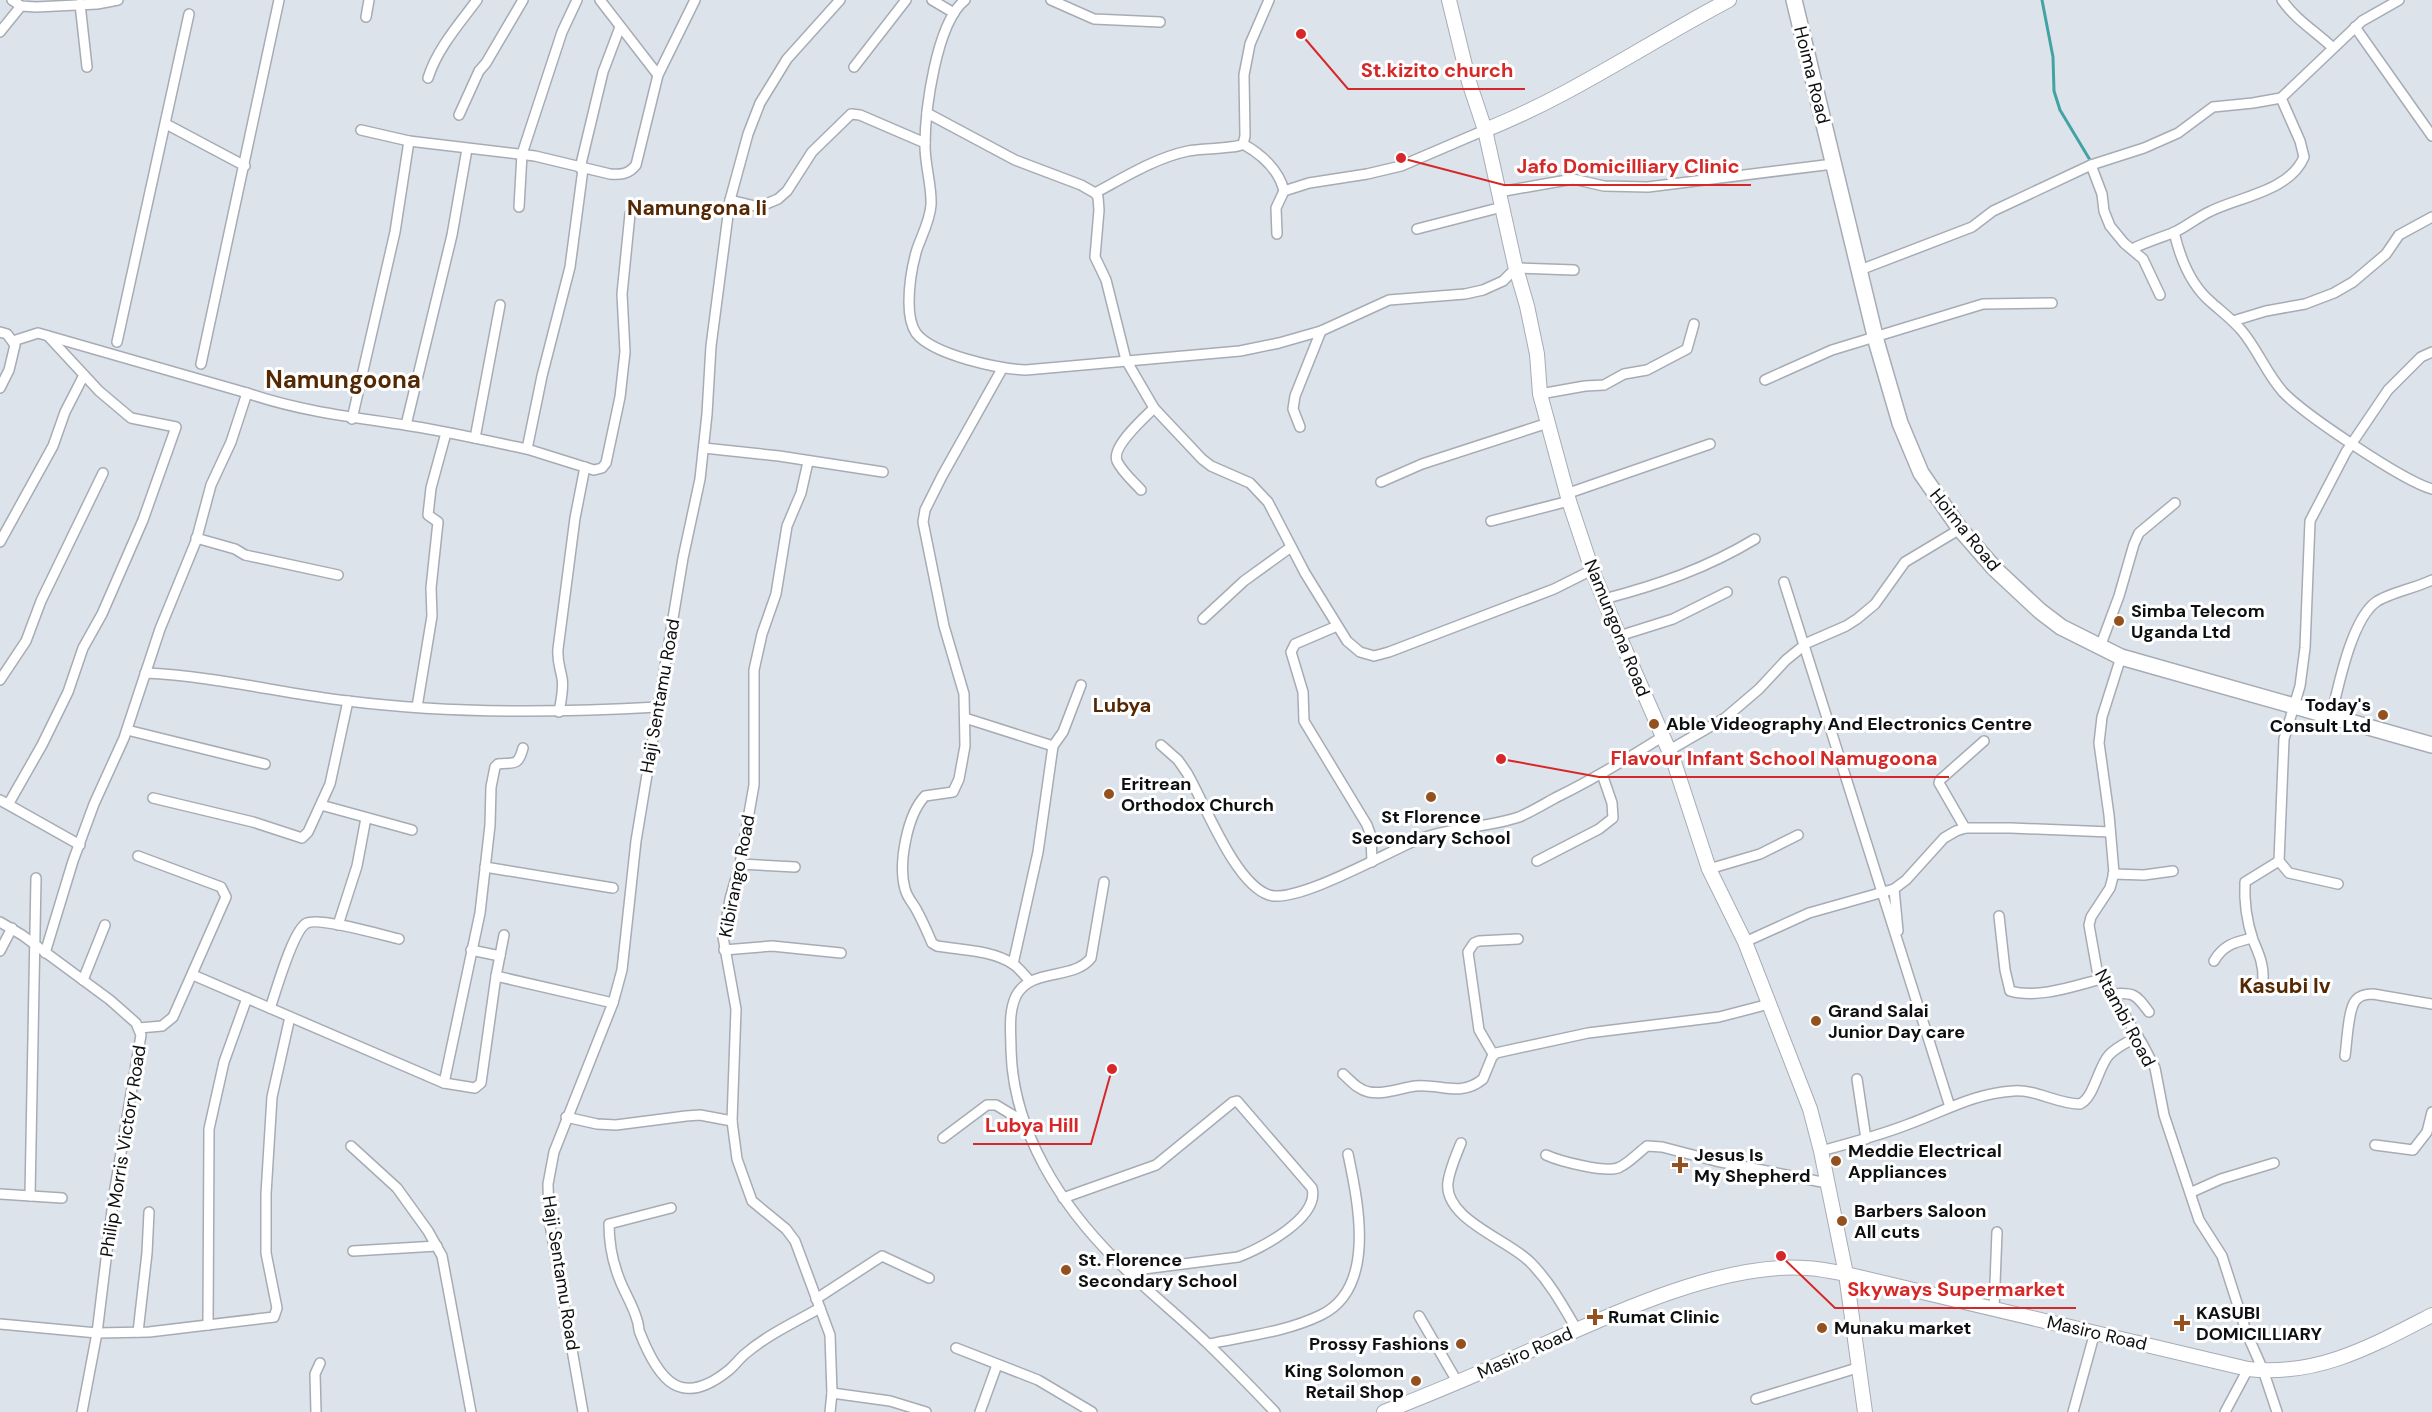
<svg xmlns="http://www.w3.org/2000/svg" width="2432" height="1412" font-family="'DM Sans',sans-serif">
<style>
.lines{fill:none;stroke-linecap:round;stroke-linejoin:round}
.stream{stroke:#43a3a4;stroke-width:3}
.street-casing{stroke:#a7acb4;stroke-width:12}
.secondary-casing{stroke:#a7acb4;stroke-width:16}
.primary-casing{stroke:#a7acb4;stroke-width:18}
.street{stroke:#fff;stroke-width:9}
.secondary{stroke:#fff;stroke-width:14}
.primary{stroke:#fff;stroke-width:15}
.poi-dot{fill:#93511f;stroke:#fff;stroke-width:2}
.labels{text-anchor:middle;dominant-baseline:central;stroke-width:6;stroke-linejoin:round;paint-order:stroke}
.street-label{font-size:18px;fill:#0d0f11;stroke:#fff}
.poi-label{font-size:18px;font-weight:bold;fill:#0d0f11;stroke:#fff;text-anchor:start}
.neighbourhood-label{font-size:20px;font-weight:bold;fill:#552804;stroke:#fff}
.quarter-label{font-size:21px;font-weight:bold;fill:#552804;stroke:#fff}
.district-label{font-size:24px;font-weight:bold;fill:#552804;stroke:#fff}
.leader{fill:none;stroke:#d62828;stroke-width:2}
.callout-dot{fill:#d62828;stroke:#fff;stroke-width:2}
.callout-label{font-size:20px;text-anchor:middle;font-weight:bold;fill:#d62828;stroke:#fff;stroke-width:6;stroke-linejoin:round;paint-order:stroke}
</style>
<rect width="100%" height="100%" fill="#dde3eb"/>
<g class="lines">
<!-- stream -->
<path class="stream" d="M2042 0 2053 57 2054 91 2060 110 2090 160"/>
<!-- street casing -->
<g class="street-casing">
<g id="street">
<path d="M12 0 21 6 36 7 97 4 118 0"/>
<path d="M600 0 658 75"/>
<path d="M932 0 954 13"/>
<path d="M965 0C936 23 925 111 925 146 925 166 932 186 931 205 930 220 922 235 917 249 912 266 909 283 909 302 909 312 910 324 916 333 933 355 999 369 1026 370L1240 351 1279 343 1321 331 1389 300 1465 294 1483 290 1503 281 1516 268 1574 270"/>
<path d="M1051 0 1094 19 1160 22"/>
<path d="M2282 0C2296 20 2315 31 2332 47"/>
<path d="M80 4 87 67"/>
<path d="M366 17 369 0"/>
<path d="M2355 27 2432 136"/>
<path d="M0 32 21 6"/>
<path d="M854 67 906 0"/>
<path d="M428 78C437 49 459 24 477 0"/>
<path d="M927 113 1015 160 1081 185 1095 193 1098 197 1099 210 1095 257 1106 280 1126 360 1154 408 1202 459 1211 466 1250 483 1268 502 1305 573 1347 641 1360 652 1374 656 1389 652 1554 589 1592 570"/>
<path d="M459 115 479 71 486 63 523 0"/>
<path d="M166 124 245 166"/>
<path d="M361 130 409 141 535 156 610 174C621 175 629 174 636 165L658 75 695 0"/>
<path d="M1243 144C1261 154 1279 170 1284 191"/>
<path d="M2091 165 2144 148 2178 133 2213 107 2253 103 2281 98 2362 21 2399 0"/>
<path d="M580 168 603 72 620 27"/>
<path d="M1499 192 1573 179 1604 186 1648 187 1833 164"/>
<path d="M1095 193C1125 177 1155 158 1188 151 1201 148 1236 149 1243 144L1245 136 1244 75 1250 44 1269 0"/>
<path d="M730 200 759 207 778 199 787 191 812 152 851 114 860 115 925 143"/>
<path d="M519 207 522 154 562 32 577 0"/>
<path d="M1417 229 1502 207"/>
<path d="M2174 232C2180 258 2190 285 2212 303 2222 312 2233 320 2242 331 2258 350 2266 373 2283 392 2304 414 2403 481 2432 489"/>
<path d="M1277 234 1276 208 1284 191 1309 183 1367 174 1401 166 1485 130"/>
<path d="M2132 249C2146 242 2160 238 2175 232 2187 226 2198 217 2211 211 2239 197 2290 191 2304 157L2300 141 2281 98"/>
<path d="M1860 270 1972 227 1993 211 2091 165 2102 194 2104 211 2110 226 2124 243 2143 259 2160 295"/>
<path d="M2233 321 2266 311 2305 304 2334 293 2353 282 2386 254 2399 235 2432 217"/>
<path d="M0 332 7 334 15 345 9 370 0 388"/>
<path d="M13 341 38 333 247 393"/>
<path d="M117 342 189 14"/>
<path d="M201 364 279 0"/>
<path d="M1002 369 942 476 925 510 923 522 944 626 964 694 965 746 959 779 953 792 925 796C907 815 898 864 905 889 907 897 912 902 916 909 922 920 927 931 932 943L937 946C961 950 992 950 1013 964 1019 968 1025 976 1030 981"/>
<path d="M1765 380 1832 350 1983 304 2052 303"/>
<path d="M1540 394 1585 386 1604 385 1624 374 1647 370 1687 349 1694 324"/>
<path d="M352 419 395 232 409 141"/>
<path d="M406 425 452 235 467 149"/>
<path d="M1300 427 1293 409 1295 396 1321 331"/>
<path d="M475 438 500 305"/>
<path d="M704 448 779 456 883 472"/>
<path d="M527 449 594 470 602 468 606 463 620 397 625 352 622 294 630 214"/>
<path d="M808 462 801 493 787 526 776 594 762 634 754 670V785L740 864 730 899 723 937 736 1009 732 1121 737 1159 752 1201 786 1229 795 1241 830 1335 832 1393 830 1412"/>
<path d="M1381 482 1422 464 1548 423"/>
<path d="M1141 490C1134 482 1122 472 1117 461 1111 447 1144 418 1154 408"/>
<path d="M1566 494 1710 444"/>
<path d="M1491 521 1569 501"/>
<path d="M196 538 235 549 245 555 338 575"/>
<path d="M0 542 53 446 65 412 84 375"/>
<path d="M1784 582 1950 1107"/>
<path d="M1604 599C1658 585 1707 568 1755 539"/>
<path d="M1203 619 1244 581 1291 547"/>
<path d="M1337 626 1295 644 1291 652 1303 692 1304 721 1367 825 1371 836 1372 862"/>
<path d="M1619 636 1673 619 1727 592"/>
<path d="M2100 647 2119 596 2134 544 2139 533 2175 503"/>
<path d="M2121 657 2102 717 2099 743 2109 815 2114 873 2110 888 2091 917 2089 925 2097 970 2143 1045 2155 1068 2164 1115 2199 1220 2222 1256 2247 1334 2263 1370 2277 1412"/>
<path d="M145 673C214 676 280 693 348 701 451 714 555 713 658 707"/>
<path d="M0 680 26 641 41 601 103 473"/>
<path d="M417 707 432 616 431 588 438 522 428 515 431 488 446 433"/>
<path d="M559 712C561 701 564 688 562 678 560 667 557 661 558 649L575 518 585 467"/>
<path d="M2331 717C2338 688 2351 620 2376 602 2389 593 2416 588 2432 580"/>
<path d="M965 718 1053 746"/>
<path d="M127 730 265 764"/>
<path d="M1161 745 1178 760 1187 773C1205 804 1235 884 1269 895 1297 904 1387 852 1417 840 1450 827 1486 828 1519 817 1531 812 1544 804 1555 798 1592 780 1627 759 1662 737"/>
<path d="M1668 751 1725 718 1759 689 1786 660 1807 643 1846 626 1857 619 1875 604 1905 562 1960 529"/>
<path d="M153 798 253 822 302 838 308 832 330 784 348 701"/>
<path d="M0 800 80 845"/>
<path d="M9 803 42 745 68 692 83 648 102 614 143 520 176 427 131 418 99 391 48 336"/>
<path d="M321 805 412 830"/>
<path d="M1965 828 1939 783 1940 780 1984 741"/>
<path d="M138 856 221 887 226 897 173 1017 162 1026 139 1028"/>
<path d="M1537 861 1599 829 1613 818 1612 803 1602 774"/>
<path d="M740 864 795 867"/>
<path d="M485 867 613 888"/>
<path d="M1709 869 1760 854 1798 835"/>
<path d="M2113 874 2144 875 2173 871"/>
<path d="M1104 882 1091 958C1073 981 1031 967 1016 996 1008 1013 1011 1032 1011 1050 1013 1131 1061 1206 1117 1261 1146 1290 1178 1315 1208 1344 1231 1366 1253 1389 1275 1412"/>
<path d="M2338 884 2289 873 2279 861 2284 739 2300 686 2305 648 2310 521 2346 452 2388 390 2421 357 2432 352"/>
<path d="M1894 889 1898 931"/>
<path d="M1999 916 2005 970 2010 991C2038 999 2074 986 2101 979"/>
<path d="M0 922 22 935 110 1000 136 1023 141 1035 114 1194 97 1333 82 1412"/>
<path d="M338 925 357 866 366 818"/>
<path d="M1745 942 1809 913 1894 889 1906 880 1944 838 1956 831 1965 828H2011L2110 832"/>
<path d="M471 950 500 956"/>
<path d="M724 950 772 946 841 953"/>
<path d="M0 951 12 928"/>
<path d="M45 953 73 861 94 804 124 738 160 629 196 541 211 485 231 442 247 393C299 411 351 417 405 425 446 431 487 441 527 449L542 376 570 267 583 169"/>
<path d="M2214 961C2223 945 2235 942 2252 938"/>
<path d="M1013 964 1038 852 1053 746 1063 732 1081 685"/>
<path d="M193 975 444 1083 475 1088 481 1083 496 976 613 1003"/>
<path d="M496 976 504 935"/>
<path d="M83 980 105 925"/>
<path d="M2263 981C2264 965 2259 954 2253 940 2247 922 2244 901 2245 882L2279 861"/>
<path d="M2112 994C2135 992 2136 995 2149 1012"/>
<path d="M270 1008C276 992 293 929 307 923 319 917 382 935 399 939"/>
<path d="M1493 1054 1479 1030 1468 952 1474 943 1479 941 1518 939"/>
<path d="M2345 1056C2347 1043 2348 1008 2356 1000 2360 995 2367 994 2373 994L2432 1004"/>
<path d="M1343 1074C1351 1081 1358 1090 1369 1092 1384 1095 1400 1088 1415 1086 1440 1083 1460 1098 1483 1079L1492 1057 1496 1053 1588 1033 1719 1017 1769 1004"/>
<path d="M1857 1079 1866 1139"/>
<path d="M444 1083 480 913 490 825 491 787 495 767 498 764C514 762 518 767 523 748"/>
<path d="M566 1117 597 1124 616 1125 686 1116 700 1115 732 1121"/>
<path d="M943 1138 987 1105H996L1024 1122"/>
<path d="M1461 1143C1456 1155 1450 1169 1448 1182 1443 1219 1509 1240 1530 1262 1550 1282 1563 1306 1577 1330"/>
<path d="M2375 1145 2413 1150 2427 1132 2432 1112"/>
<path d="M351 1146 397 1188 428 1231 442 1256 471 1412"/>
<path d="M1821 1151C1851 1143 1881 1135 1909 1124 1947 1110 1972 1094 2013 1091 2036 1089 2057 1104 2080 1104 2094 1098 2098 1067 2109 1055 2116 1047 2128 1042 2138 1036"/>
<path d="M1546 1155C1559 1161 1608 1174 1620 1167 1630 1162 1638 1153 1647 1146L1662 1147 1716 1161 1827 1183"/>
<path d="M2192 1192 2221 1179 2274 1163"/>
<path d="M0 1194 62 1198"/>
<path d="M30 1196 36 878"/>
<path d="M1063 1198 1156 1165 1233 1102 1237 1101 1312 1188C1320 1218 1260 1249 1238 1257L1128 1271"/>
<path d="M671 1208 609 1224C609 1242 612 1260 619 1278 624 1292 633 1305 637 1320 639 1324 638 1329 640 1333 659 1381 681 1409 729 1370 735 1365 739 1359 745 1354 767 1335 795 1322 820 1308"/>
<path d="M353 1251 437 1246"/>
<path d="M816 1299 882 1256 929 1278"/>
<path d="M1994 1309 1997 1232"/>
<path d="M1419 1316 1458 1383"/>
<path d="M0 1324 97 1333 149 1332 274 1317 277 1308 266 1253V1194L272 1097 290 1017"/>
<path d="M208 1325 209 1129 224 1062 247 998"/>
<path d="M138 1332 147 1253 149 1212"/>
<path d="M1209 1344C1246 1336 1286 1332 1321 1315 1377 1288 1358 1202 1348 1154"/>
<path d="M956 1348 1038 1380 1092 1412"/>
<path d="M832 1393 890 1401 926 1412"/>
<path d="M1756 1399 1857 1368"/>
<path d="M316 1412 315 1374 320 1363"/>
<path d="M583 1412 549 1219 548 1184 554 1152 613 1003 622 970 636 841 683 558 700 479 707 414 711 346 730 200 748 134 760 103 787 59 840 0"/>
<path d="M980 1412 997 1365"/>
<path d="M2073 1412 2095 1332"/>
<path d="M2225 1412 2248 1369"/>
</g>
</g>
<!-- secondary casing -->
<g class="secondary-casing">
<g id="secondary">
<path d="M1449 0 1469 82 1485 130 1515 265 1527 306 1537 354 1540 394 1569 501 1592 570 1619 636 1674 762 1709 869 1745 942 1810 1109 1821 1151 1846 1274 1865 1412"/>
<path d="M1485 130C1571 96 1647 43 1729 0"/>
<path d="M1384 1412C1433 1393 1480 1373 1527 1352 1605 1317 1720 1262 1805 1268 1819 1268 1832 1272 1846 1274L2248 1369C2317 1377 2372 1346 2432 1315"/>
</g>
</g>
<!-- primary casing -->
<g class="primary-casing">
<path id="primary" d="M1794 0 1877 344 1900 423 1921 473 1960 529 1995 569 2040 611 2061 627 2121 657 2432 745"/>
</g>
<!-- street -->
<use href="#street" class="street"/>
<!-- secondary -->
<use href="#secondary" class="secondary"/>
<!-- primary -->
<use href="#primary" class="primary"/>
</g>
<!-- markers -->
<g class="poi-dot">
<circle cx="2119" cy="621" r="6"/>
<circle cx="2383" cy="715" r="6"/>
<circle cx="1654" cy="724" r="6"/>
<circle cx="1109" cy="794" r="6"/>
<circle cx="1431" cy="797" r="6"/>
<circle cx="1816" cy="1021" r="6"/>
<circle cx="1836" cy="1161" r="6"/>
<path d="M1677 1156h6v6h6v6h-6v6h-6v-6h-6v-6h6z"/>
<circle cx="1842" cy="1221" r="6"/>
<circle cx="1066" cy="1270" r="6"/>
<path d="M1592 1308h6v6h6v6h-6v6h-6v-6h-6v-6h6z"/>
<path d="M2179 1314h6v6h6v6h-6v6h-6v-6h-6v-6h6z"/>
<circle cx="1822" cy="1328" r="6"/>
<circle cx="1461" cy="1344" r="6"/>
<circle cx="1416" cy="1381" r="6"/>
</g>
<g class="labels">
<!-- street labels -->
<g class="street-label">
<text transform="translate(1812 75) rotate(76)">Hoima Road</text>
<text transform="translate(1965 530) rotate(51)">Hoima Road</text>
<text transform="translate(1617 628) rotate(68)">Namungona Road</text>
<text transform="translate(660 696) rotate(-80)">Haji Sentamu Road</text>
<text transform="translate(737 876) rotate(-79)">Kibirango Road</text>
<text transform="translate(2125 1018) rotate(62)">Ntambi Road</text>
<text transform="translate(123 1151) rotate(-81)">Philip Morris Victory Road</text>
<text transform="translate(561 1273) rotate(81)">Haji Sentamu Road</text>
<text transform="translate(2097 1333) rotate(13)">Masiro Road</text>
<text transform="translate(1525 1353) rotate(-24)">Masiro Road</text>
</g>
<!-- poi labels -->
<g class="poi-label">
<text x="2131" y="611">Simba Telecom<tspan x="2131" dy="21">Uganda Ltd</tspan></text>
<text x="2371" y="705" text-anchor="end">Today's<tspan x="2371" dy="21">Consult Ltd</tspan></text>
<text x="1666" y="724">Able Videography And Electronics Centre</text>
<text x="1121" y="784">Eritrean<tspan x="1121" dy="21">Orthodox Church</tspan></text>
<text x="1431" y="817" text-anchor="middle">St Florence<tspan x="1431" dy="21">Secondary School</tspan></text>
<text x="1828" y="1011">Grand Salai<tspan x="1828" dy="21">Junior Day care</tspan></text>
<text x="1848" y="1151">Meddie Electrical<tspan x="1848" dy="21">Appliances</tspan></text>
<text x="1694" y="1155">Jesus Is<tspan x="1694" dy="21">My Shepherd</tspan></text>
<text x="1854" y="1211">Barbers Saloon<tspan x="1854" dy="21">All cuts</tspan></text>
<text x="1078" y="1260">St. Florence<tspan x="1078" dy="21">Secondary School</tspan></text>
<text x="2196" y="1313">KASUBI<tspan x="2196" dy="21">DOMICILLIARY</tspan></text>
<text x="1608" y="1317">Rumat Clinic</text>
<text x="1834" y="1328">Munaku market</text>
<text x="1449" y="1344" text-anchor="end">Prossy Fashions</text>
<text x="1404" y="1371" text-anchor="end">King Solomon<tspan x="1404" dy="21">Retail Shop</tspan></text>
</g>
<!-- neighbourhood labels -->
<g class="neighbourhood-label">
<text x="1122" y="705">Lubya</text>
</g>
<!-- quarter labels -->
<g class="quarter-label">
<text x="697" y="208">Namungona Ii</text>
<text x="2285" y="986">Kasubi Iv</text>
</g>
<!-- district labels -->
<g class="district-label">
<text x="343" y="379">Namungoona</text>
</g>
</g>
<!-- callouts -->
<path class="leader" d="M1301 34L1348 89H1525M1401 158L1504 185H1751M1501 759L1599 777H1949M1112 1069L1091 1144H973M1781 1256L1835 1308H2076"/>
<g class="callout-dot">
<circle cx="1301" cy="34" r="6"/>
<circle cx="1401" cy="158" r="6"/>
<circle cx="1501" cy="759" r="6"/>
<circle cx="1112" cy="1069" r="6"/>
<circle cx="1781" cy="1256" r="6"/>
</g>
<g class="callout-label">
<text x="1437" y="77">St.kizito church</text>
<text x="1628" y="173">Jafo Domicilliary Clinic</text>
<text x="1774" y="765">Flavour Infant School Namugoona</text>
<text x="1032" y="1132">Lubya Hill</text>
<text x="1956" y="1296">Skyways Supermarket</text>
</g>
</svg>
